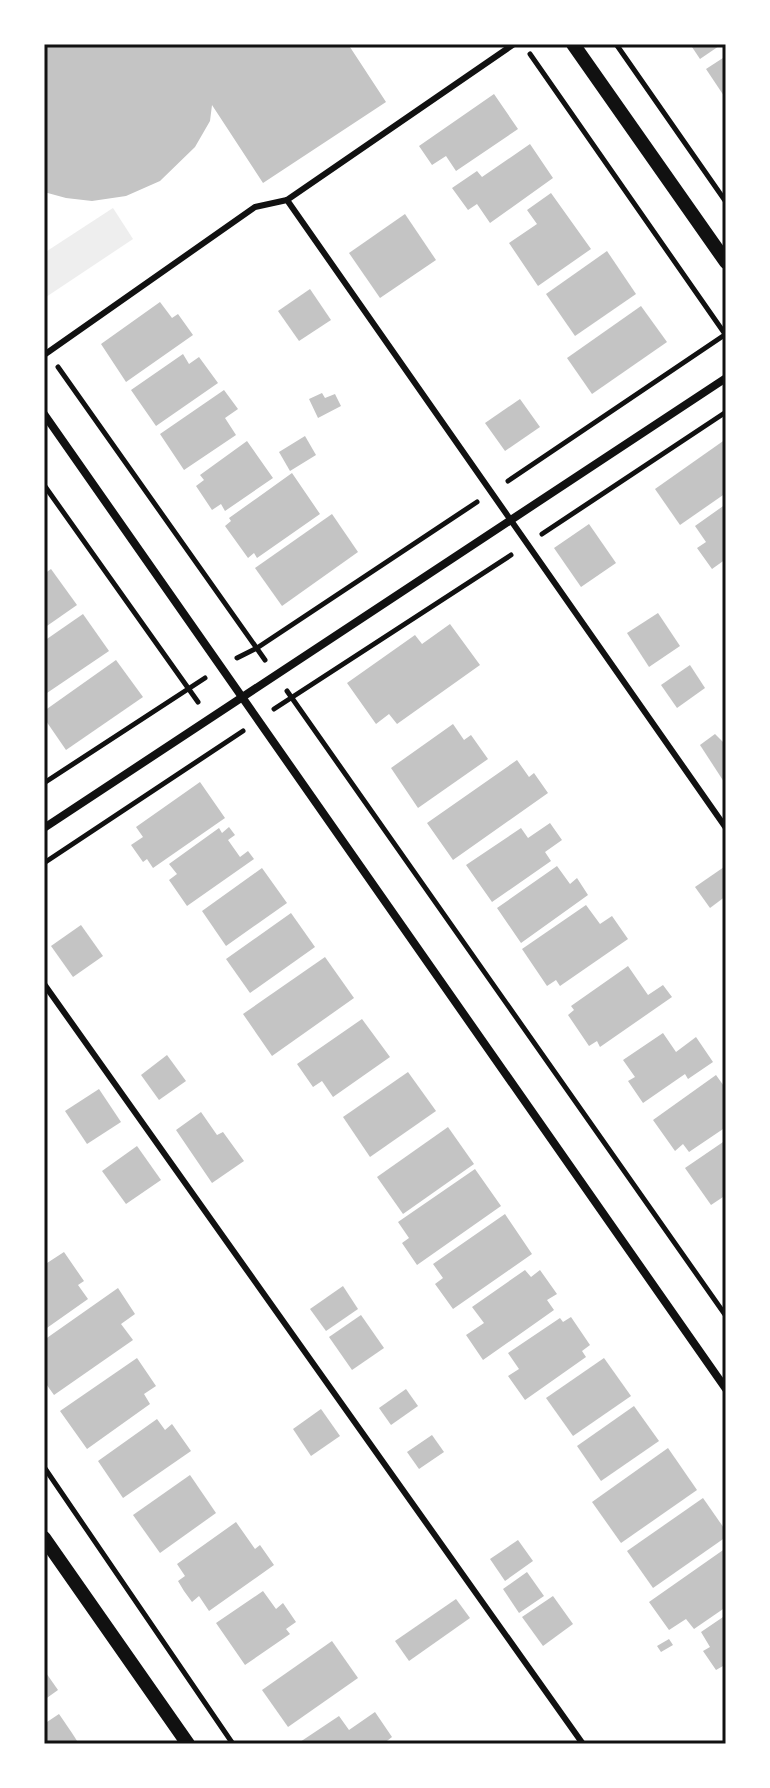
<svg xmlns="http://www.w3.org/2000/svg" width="770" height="1788" font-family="'Archivo Narrow',sans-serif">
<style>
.green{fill:#eee}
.building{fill:#c4c4c4}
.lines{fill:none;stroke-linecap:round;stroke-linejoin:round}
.path{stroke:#111;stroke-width:5}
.service{stroke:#111;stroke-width:6}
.minor{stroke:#111;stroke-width:8}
.tertiary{stroke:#111;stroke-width:14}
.neatline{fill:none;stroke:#111;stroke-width:3}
</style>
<rect width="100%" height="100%" fill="#fff"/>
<!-- green -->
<path class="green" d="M113 208 133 239 46 297 44 253Z"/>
<!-- building -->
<g class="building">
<path d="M44 44H348L386 102 263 183 212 105 210 121 195 147 160 181 126 196 92 201 66 198 44 192Z"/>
<path d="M690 44H722L700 59Z"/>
<path d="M726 56V99L706 69Z"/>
<path d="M494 94 518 129 456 171 446 156 432 165 419 146Z"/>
<path d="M530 144 553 178 490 223 477 204 468 210 452 188 477 171 482 177Z"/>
<path d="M551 193 591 249 538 286 509 243 537 224 527 210Z"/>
<path d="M405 214 436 260 380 298 349 253Z"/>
<path d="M607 251 636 294 575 336 546 294Z"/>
<path d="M310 289 331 320 299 341 278 311Z"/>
<path d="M160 302 172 318 178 314 193 335 126 382 101 344Z"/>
<path d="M641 306 667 342 592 394 567 358Z"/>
<path d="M183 354 189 364 199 357 218 383 156 426 131 390Z"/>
<path d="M224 390 238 409 225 418 236 435 184 470 160 434Z"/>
<path d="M322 393 325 398 335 394 341 406 318 418 309 399Z"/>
<path d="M520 399 540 427 505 451 485 423Z"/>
<path d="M305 436 316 455 290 471 279 452Z"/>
<path d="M726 439V493L680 525 655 489Z"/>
<path d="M247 441 273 478 225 511 221 504 212 510 196 486 204 480 200 475Z"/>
<path d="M292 473 320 514 257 558 254 553 248 558 225 526 231 521 229 518Z"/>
<path d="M726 504V559L712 569 697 548 706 542 695 526Z"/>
<path d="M332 514 358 552 282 606 255 568Z"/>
<path d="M589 524 616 563 581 587 554 548Z"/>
<path d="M51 569 77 605 44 628V574Z"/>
<path d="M658 613 680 646 649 667 627 633Z"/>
<path d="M83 614 109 651 44 695V641Z"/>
<path d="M450 624 480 665 397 724 389 714 376 724 347 683 415 635 422 644Z"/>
<path d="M116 660 143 697 66 750 44 718V711Z"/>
<path d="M690 665 705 688 677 708 661 685Z"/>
<path d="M453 724 464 740 471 735 488 759 418 808 391 768Z"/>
<path d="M715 734 726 745V785L700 745Z"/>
<path d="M517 760 529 777 534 773 548 793 453 860 427 823Z"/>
<path d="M200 782 225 818 153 868 147 859 143 862 131 845 143 837 136 827Z"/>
<path d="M550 823 562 840 545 852 551 861 492 902 466 865 521 828 528 838Z"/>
<path d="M229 827 235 835 228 840 240 857 248 851 254 859 187 906 169 880 177 874 169 864 219 828 222 833Z"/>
<path d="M557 866 570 884 577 878 588 895 521 943 497 908Z"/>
<path d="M724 867 726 896 710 908 695 887Z"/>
<path d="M262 868 287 903 226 946 202 911Z"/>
<path d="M586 905 600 924 612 916 628 939 560 986 556 980 547 986 522 949Z"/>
<path d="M291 913 315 947 250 993 226 959Z"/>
<path d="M81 925 103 956 73 977 51 946Z"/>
<path d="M325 957 354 998 272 1056 243 1014Z"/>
<path d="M628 966 648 995 663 985 672 997 600 1047 597 1041 589 1046 568 1015 574 1010 571 1006Z"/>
<path d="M362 1019 390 1057 333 1097 322 1081 313 1087 297 1064Z"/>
<path d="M663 1033 676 1052 696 1037 713 1062 688 1079 685 1074 643 1103 628 1081 635 1077 623 1060Z"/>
<path d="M167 1055 186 1081 159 1100 141 1075Z"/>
<path d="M408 1072 436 1111 370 1157 343 1117Z"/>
<path d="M716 1075 726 1089V1127L689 1152 683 1144 675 1151 653 1120Z"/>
<path d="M99 1089 121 1122 87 1144 65 1111Z"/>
<path d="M201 1112 217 1135 223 1132 244 1161 212 1183 176 1130Z"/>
<path d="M448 1127 474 1164 403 1214 377 1177Z"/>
<path d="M726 1140V1195L711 1205 685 1168Z"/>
<path d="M137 1146 161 1180 126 1204 102 1171Z"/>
<path d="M475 1169 501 1206 417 1265 402 1243 409 1238 398 1222Z"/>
<path d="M505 1214 532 1254 453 1309 435 1284 443 1278 433 1264Z"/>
<path d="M64 1252 84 1281 78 1285 88 1299 44 1330V1265Z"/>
<path d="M525 1270 531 1277 540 1270 557 1294 547 1300 554 1310 483 1360 466 1335 484 1323 472 1307Z"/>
<path d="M343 1286 358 1309 326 1331 310 1309Z"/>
<path d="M118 1288 135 1314 121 1324 133 1340 54 1395 44 1381V1340Z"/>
<path d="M361 1315 384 1348 352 1370 329 1337Z"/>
<path d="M571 1317 590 1345 582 1351 586 1357 525 1400 508 1376 519 1369 508 1353 560 1318 563 1322Z"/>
<path d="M137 1358 156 1386 144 1394 150 1404 87 1449 60 1411Z"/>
<path d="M604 1358 631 1396 573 1436 546 1398Z"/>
<path d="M406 1389 418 1406 391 1425 379 1408Z"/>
<path d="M634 1406 659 1441 601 1481 577 1446Z"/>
<path d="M321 1409 340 1436 311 1456 293 1429Z"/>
<path d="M157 1419 165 1430 172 1424 191 1451 123 1498 98 1461Z"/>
<path d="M432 1435 444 1452 419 1469 407 1452Z"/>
<path d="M668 1448 697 1490 621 1543 592 1502Z"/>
<path d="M190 1475 216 1513 160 1553 133 1515Z"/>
<path d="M703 1498 726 1531V1537L653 1588 627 1551Z"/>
<path d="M236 1522 255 1549 260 1545 274 1565 209 1611 199 1596 192 1602 184 1591 178 1581 185 1576 177 1564Z"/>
<path d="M518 1540 533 1561 505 1581 490 1559Z"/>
<path d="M726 1548V1607L694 1629 686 1619 669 1630 649 1602Z"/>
<path d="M527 1572 544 1596 519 1613 503 1589Z"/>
<path d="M263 1591 276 1609 283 1603 296 1622 286 1629 290 1634 245 1665 216 1623Z"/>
<path d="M553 1596 573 1624 543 1646 522 1617Z"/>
<path d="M456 1599 470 1618 409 1661 395 1641Z"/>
<path d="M726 1615V1672L723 1666 716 1670 703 1651 710 1647 701 1632Z"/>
<path d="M669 1639 673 1645 661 1652 657 1646Z"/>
<path d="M332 1641 358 1678 288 1727 262 1690Z"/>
<path d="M44 1670 58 1690 44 1700Z"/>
<path d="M375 1712 392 1737 383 1744H297L339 1716 349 1730Z"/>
<path d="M59 1714 72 1733 79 1744H44V1724Z"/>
</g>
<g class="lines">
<!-- path -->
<g class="path">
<path d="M616 44 726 202"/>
<path d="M530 54 725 334"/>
<path d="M58 367 265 660"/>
<path d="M508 481 726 334"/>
<path d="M44 485 198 702"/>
<path d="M542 534 726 412"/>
<path d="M237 658 257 648 477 502"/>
<path d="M287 691 726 1316"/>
<path d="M274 709 511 555"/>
<path d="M44 783 205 678"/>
<path d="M44 863 243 731"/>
<path d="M44 1467 233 1744"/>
</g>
<!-- service -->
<g class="service">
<path d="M287 200 514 44"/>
<path d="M44 355 255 207 287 200 726 828"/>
<path d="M44 984 583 1744"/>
</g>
<!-- minor -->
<g class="minor">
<path d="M44 414 726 1389"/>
<path d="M44 828 726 378"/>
</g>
<!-- tertiary -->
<g class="tertiary">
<path d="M573 44 726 262"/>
<path d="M44 1538 188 1744"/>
</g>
</g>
<!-- border -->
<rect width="770" height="1788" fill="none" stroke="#ffffff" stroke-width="92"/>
<rect x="46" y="46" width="678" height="1696" class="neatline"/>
</svg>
